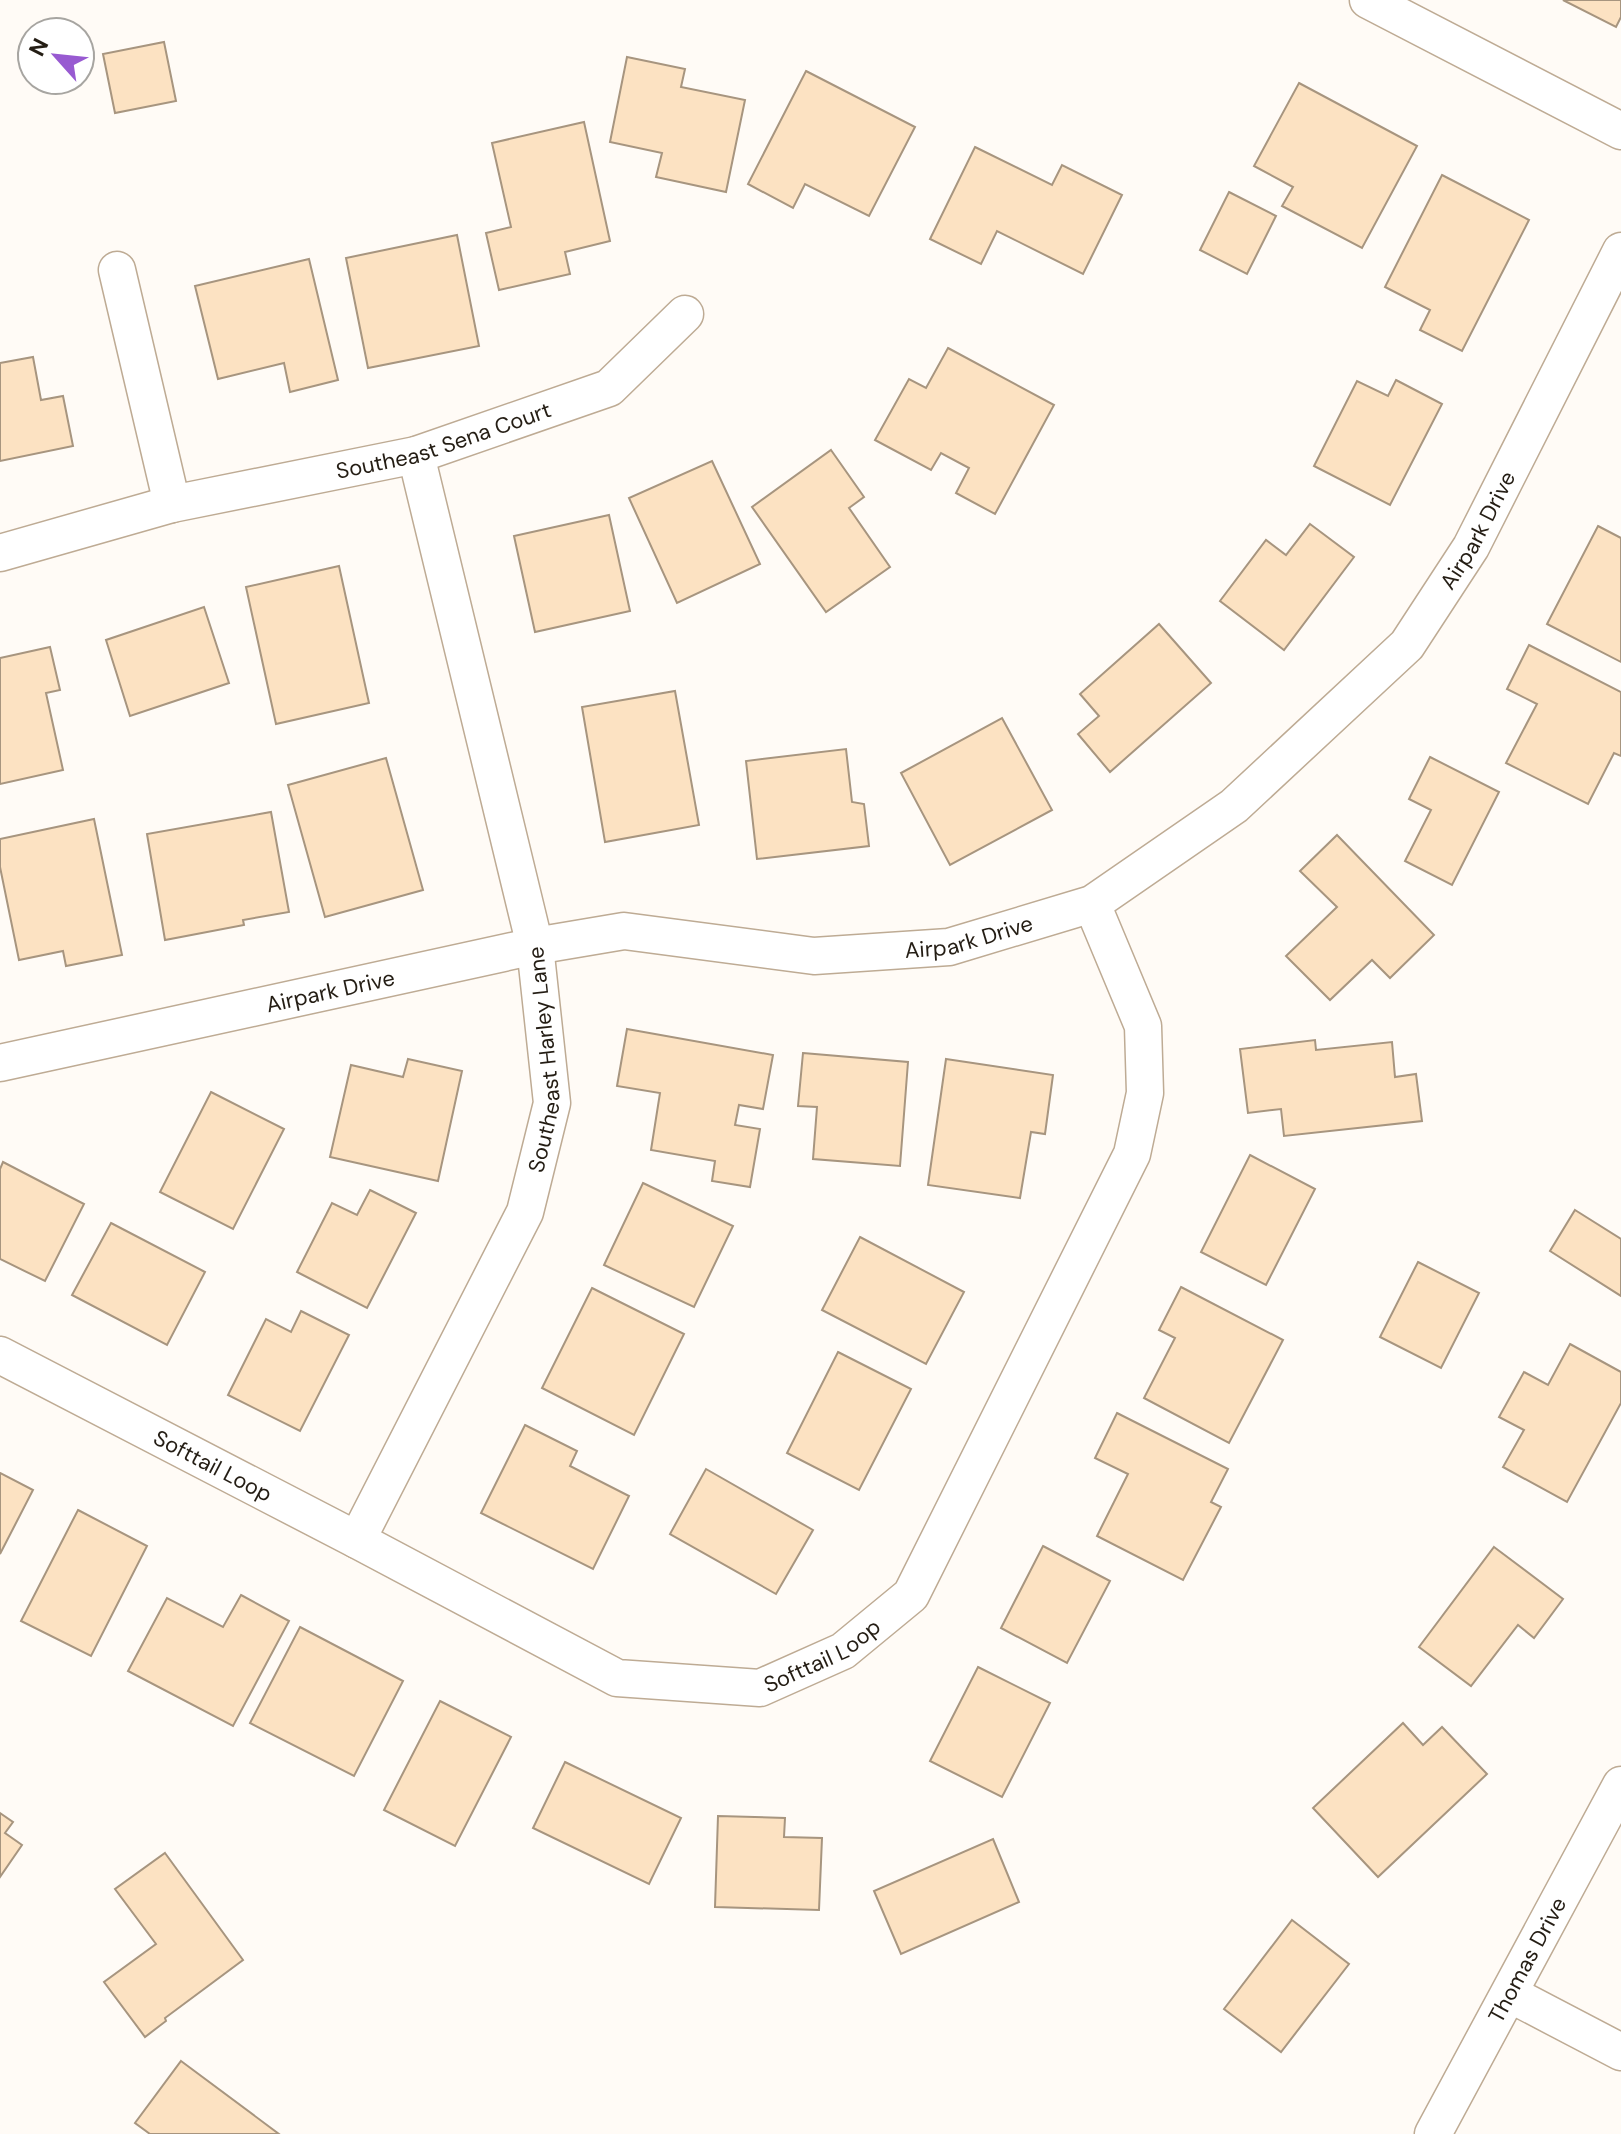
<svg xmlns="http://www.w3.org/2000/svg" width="1621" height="2134" font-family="'DM Sans',sans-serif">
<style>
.building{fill:#fce2c2;stroke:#a7957f;stroke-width:2}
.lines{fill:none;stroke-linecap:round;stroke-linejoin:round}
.street-casing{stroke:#beab94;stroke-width:39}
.street{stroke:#fff;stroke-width:36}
.labels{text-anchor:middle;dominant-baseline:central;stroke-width:6;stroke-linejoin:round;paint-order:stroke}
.street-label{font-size:22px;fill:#241d14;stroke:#fff}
</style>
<rect width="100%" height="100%" fill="#fffbf6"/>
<!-- building -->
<g class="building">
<path d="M1563 0H1621V17L1616 27Z"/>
<path d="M164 42 176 101 115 113 103 54Z"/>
<path d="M627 57 685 69 681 87 745 100 726 192 656 177 662 153 610 142Z"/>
<path d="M806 71 915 127 869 216 805 184 793 208 748 184Z"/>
<path d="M1299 83 1417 146 1362 248 1282 206 1293 187 1254 166Z"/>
<path d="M584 122 610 241 565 252 570 274 499 290 486 233 511 227 492 143Z"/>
<path d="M975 147 1052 185 1062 165 1122 195 1083 274 997 231 981 264 930 239Z"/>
<path d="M1442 175 1529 220 1462 351 1420 330 1430 310 1385 287Z"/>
<path d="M1229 192 1276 216 1247 274 1200 250Z"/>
<path d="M457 235 479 346 368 368 346 258Z"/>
<path d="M309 259 338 380 290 392 284 363 218 379 195 286Z"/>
<path d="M948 348 1054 405 995 514 956 493 969 468 941 453 931 470 875 440 909 379 926 388Z"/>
<path d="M33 357 41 400 63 396 73 446 0 461V363Z"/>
<path d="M1396 380 1442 404 1390 505 1314 466 1357 381 1388 396Z"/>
<path d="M831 450 864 497 849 508 890 567 826 612 752 507Z"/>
<path d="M712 461 760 564 677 603 629 498Z"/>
<path d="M609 515 630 611 535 632 514 536Z"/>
<path d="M1310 524 1354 557 1284 650 1220 601 1266 540 1286 555Z"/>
<path d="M1598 526 1621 538V662L1547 624Z"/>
<path d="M339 566 369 703 276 724 246 587Z"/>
<path d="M204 607 229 683 130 716 106 640Z"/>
<path d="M1159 624 1211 683 1110 772 1078 734 1099 716 1080 694Z"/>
<path d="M1529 645 1621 692V756L1614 753 1588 804 1506 763 1537 704 1507 689Z"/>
<path d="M50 647 60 690 46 693 63 770 0 784V658Z"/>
<path d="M675 691 699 825 605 842 582 707Z"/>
<path d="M1002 718 1052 810 950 865 901 773Z"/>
<path d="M846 749 852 802 864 804 869 846 757 859 746 761Z"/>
<path d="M1430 757 1499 792 1452 885 1405 861 1431 810 1409 799Z"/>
<path d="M386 758 423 890 325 917 288 785Z"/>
<path d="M271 812 289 912 243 920 244 925 165 940 147 834Z"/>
<path d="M94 819 122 955 66 966 63 951 19 960 0 867V839Z"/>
<path d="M1337 835 1434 935 1390 978 1372 960 1330 1000 1286 956 1337 907 1300 871Z"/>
<path d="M627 1029 773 1055 763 1109 739 1105 735 1125 760 1129 750 1187 712 1181 715 1161 651 1150 660 1093 617 1086Z"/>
<path d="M1315 1040 1316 1050 1392 1042 1395 1077 1416 1074 1422 1121 1284 1136 1281 1109 1248 1113 1240 1049Z"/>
<path d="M803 1053 908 1062 900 1166 813 1159 817 1107 798 1106Z"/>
<path d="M408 1059 462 1071 438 1181 330 1157 351 1065 403 1077Z"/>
<path d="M946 1059 1053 1075 1045 1134 1031 1132 1020 1198 928 1185Z"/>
<path d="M211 1092 284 1129 233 1229 160 1192Z"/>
<path d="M1250 1155 1315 1189 1266 1285 1201 1252Z"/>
<path d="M3 1162 84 1204 45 1281 0 1259V1169Z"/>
<path d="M643 1183 733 1226 694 1307 604 1265Z"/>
<path d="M370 1190 416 1213 367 1308 297 1272 332 1203 357 1215Z"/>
<path d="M1575 1210 1621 1239V1296L1550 1251Z"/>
<path d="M111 1223 205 1272 167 1345 72 1295Z"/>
<path d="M860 1237 964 1292 926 1364 822 1310Z"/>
<path d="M1418 1262 1479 1293 1441 1368 1380 1337Z"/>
<path d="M1181 1287 1283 1340 1229 1443 1144 1398 1175 1338 1159 1330Z"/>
<path d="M592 1288 684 1334 634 1435 542 1388Z"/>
<path d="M301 1311 349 1335 300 1431 228 1395 266 1319 291 1332Z"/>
<path d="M1570 1344 1621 1372V1403L1567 1502 1503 1467 1524 1430 1499 1417 1524 1372 1548 1385Z"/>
<path d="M838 1352 911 1389 859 1490 787 1453Z"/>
<path d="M1117 1413 1228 1469 1211 1502 1221 1507 1183 1580 1097 1536 1128 1474 1095 1458Z"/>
<path d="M525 1425 577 1451 570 1466 629 1496 593 1569 481 1513Z"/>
<path d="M706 1469 813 1530 776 1594 670 1534Z"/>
<path d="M0 1473 33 1490 0 1554Z"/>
<path d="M78 1510 147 1546 91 1656 21 1621Z"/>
<path d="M1043 1546 1110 1581 1067 1663 1001 1628Z"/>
<path d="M1494 1547 1563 1599 1534 1638 1518 1625 1471 1686 1419 1647Z"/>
<path d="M241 1595 289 1621 233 1726 128 1671 167 1598 223 1627Z"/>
<path d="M300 1627 403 1681 354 1776 250 1723Z"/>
<path d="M978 1667 1050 1703 1002 1797 930 1761Z"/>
<path d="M440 1701 511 1737 455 1846 384 1810Z"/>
<path d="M1403 1723 1423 1745 1442 1727 1487 1774 1378 1877 1313 1808Z"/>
<path d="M565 1762 681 1818 649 1884 533 1828Z"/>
<path d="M0 1813 13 1822 5 1833 22 1845 0 1877Z"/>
<path d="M718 1816 785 1818 784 1837 822 1838 819 1910 715 1907Z"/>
<path d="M993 1839 1019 1902 901 1954 874 1891Z"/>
<path d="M165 1853 243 1960 165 2018 166 2021 145 2037 104 1982 156 1944 115 1889Z"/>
<path d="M1292 1920 1349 1964 1281 2052 1224 2009Z"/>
<path d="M181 2061 279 2134H150L135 2123Z"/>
</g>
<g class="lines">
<!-- street casing -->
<g class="street-casing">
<g id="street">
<path d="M1368 0 1621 131"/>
<path d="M117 270 172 504"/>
<path id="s1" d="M0 553 172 504 416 455 609 388 685 314"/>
<path id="s2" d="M0 1063 535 946 624 931 814 956 949 947 1092 904 1234 806 1407 645 1471 547 1621 251"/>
<path id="s3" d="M0 1355 357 1540 617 1678 760 1688 843 1651 911 1595 1132 1154 1145 1093 1143 1026 1092 904"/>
<path id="s4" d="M357 1540 525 1212 552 1103 535 946 416 455"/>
<path d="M1510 1994 1621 2052"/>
<path id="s5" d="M1433 2134 1621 1785"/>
</g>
</g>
<!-- street -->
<use href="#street" class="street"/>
</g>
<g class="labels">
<!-- street labels -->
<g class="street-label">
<text stroke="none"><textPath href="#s1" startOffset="458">Southeast Sena Court</textPath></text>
<text stroke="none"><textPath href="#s2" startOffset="1658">Airpark Drive</textPath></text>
<text stroke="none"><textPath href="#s2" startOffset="986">Airpark Drive</textPath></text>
<text stroke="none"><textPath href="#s2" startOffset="338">Airpark Drive</textPath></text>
<text stroke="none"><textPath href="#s4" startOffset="524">Southeast Harley Lane</textPath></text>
<text stroke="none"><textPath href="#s3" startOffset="240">Softtail Loop</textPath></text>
<text stroke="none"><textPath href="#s3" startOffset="910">Softtail Loop</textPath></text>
<text stroke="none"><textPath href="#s5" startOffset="198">Thomas Drive</textPath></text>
</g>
</g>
<!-- north arrow -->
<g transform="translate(56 56) rotate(297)"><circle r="38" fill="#ffffff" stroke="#a7a5a1" stroke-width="2"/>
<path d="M0-6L14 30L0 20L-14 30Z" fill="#985ad1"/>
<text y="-12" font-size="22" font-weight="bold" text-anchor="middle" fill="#241d14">N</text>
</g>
</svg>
